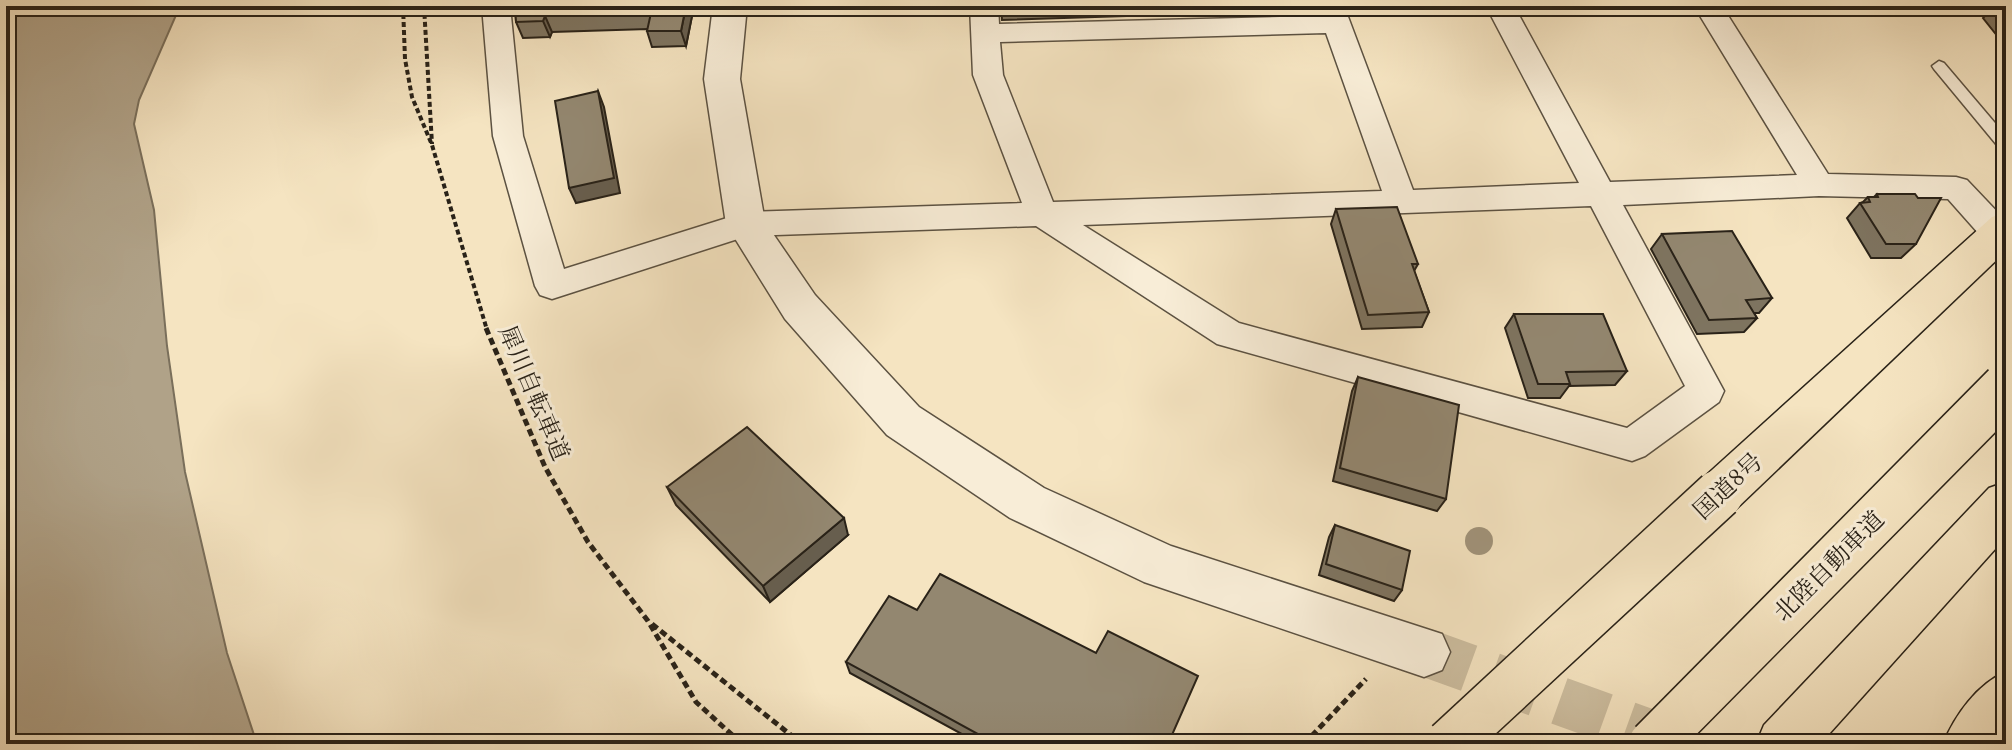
<svg xmlns="http://www.w3.org/2000/svg" width="2012" height="750" font-family="'IM FELL French Canon','Noto Serif JP',serif">
<style>
.water{fill:#b0a288;stroke:#7a6f5b;stroke-width:2}
.lines{fill:none;stroke-linecap:round;stroke-linejoin:round}
.tertiary-tunnel{stroke:#ccbd9f;stroke-width:48;stroke-dasharray:48 24;stroke-linecap:butt}
.service-casing{stroke:#5c5242;stroke-width:3}
.minor-casing{stroke:#5c5242;stroke-width:3}
.tertiary-casing{stroke:#5c5242;stroke-width:3}
.trunk-casing{stroke:#292218;stroke-width:3}
.motorway-casing{stroke:#292218;stroke-width:3}
.path-far1{stroke:#292218;stroke-width:4;stroke-dasharray:5 3;stroke-linecap:butt}
.path{stroke:#292218;stroke-width:5;stroke-dasharray:7 4;stroke-linecap:butt}
.service{fill:#f8edd7;fill-rule:evenodd}
.minor{fill:#f8edd7;fill-rule:evenodd}
.tertiary{fill:#f8edd7;fill-rule:evenodd}
.trunk{fill:#f5e4c1;fill-rule:evenodd}
.motorway{fill:#f5e4c1;fill-rule:evenodd}
.trunk-bridge-casing{stroke:#292218;stroke-width:51;stroke-linecap:butt}
.motorway-bridge-casing{stroke:#292218;stroke-width:51;stroke-linecap:butt}
.trunk-bridge{stroke:#f5e4c1;stroke-width:48}
.motorway-bridge{stroke:#f5e4c1;stroke-width:48}
.tree{fill:#a1947b}
.wall{fill:#7e7460;stroke:#292218;stroke-width:2}
.shaded-wall{fill:#675e4e;stroke:#292218;stroke-width:2}
.building{fill:#938770;stroke:#292218;stroke-width:2}
.labels{text-anchor:middle;dominant-baseline:central;stroke-width:6;stroke-linejoin:round;paint-order:stroke}
.street-label{font-size:24px;fill:#292218;stroke:#f8edd7}
</style>
<rect width="100%" height="100%" fill="#f5e4c1"/>
<filter id="stains"><feTurbulence type="fractalNoise" baseFrequency=".0025" numOctaves="4"/><feColorMatrix values="0 0 0 0 .2 0 0 0 0 .09 0 0 0 0 .02 0 0 0 .5 -.17"/></filter>
<radialGradient id="worn" r=".72"><stop offset=".6" stop-color="#630" stop-opacity="0"/><stop offset="1" stop-color="#630" stop-opacity=".3"/></radialGradient>
<!-- water -->
<path class="water" d="M6 6H180L139 100 134 124 154 210 167 346 185 472 227 653 257 744H6Z"/>
<g class="lines">
<!-- tertiary-tunnel -->
<path class="tertiary-tunnel" d="M1424 652 1679 744"/>
<!-- service casing -->
<g class="service-casing">
<path id="service" d="M1939 61 1944 63 2006 136V151L2001 150 1934 69 1932 66Z"/>
</g>
<!-- minor casing -->
<g class="minor-casing">
<path id="minor" d="M482 6H510L523 136 564 269 746 212 1022 203 973 75 970 6H998L999 24 1320 16 1316 6H1344L1413 190 1579 183 1486 6H1514L1610 182 1797 175 1694 6H1722L1828 174 1956 177 1967 180 2006 221V244L1987 243 1948 199 1819 196 1623 205 1724 391 1719 402 1645 456 1632 461 1217 344 1036 226 747 236 552 299 540 295 535 286 493 136ZM1326 33 1382 191 1053 202 1003 75 1000 42ZM1591 206 1685 386 1627 428 1239 323 1083 225Z"/>
</g>
<!-- tertiary casing -->
<g class="tertiary-casing">
<path id="tertiary" d="M713 6H747L740 79 765 222 815 295 919 407 1044 488 1171 546 1442 634 1450 652 1442 670 1424 677 1144 582 1010 518 887 435 785 319 726 224 704 79Z"/>
</g>
<!-- trunk casing -->
<g class="trunk-casing">
<g id="trunk">
<path d="M2006 212V251L1736 509 1719 515 1702 509 1695 494 1702 479 1992 217Z"/>
<path d="M2006 672 2004 744H1943C1955 715 1977 684 2006 672Z"/>
</g>
</g>
<!-- motorway casing -->
<g class="motorway-casing">
<path id="motorway" d="M2006 482V537L1820 744H1756L1764 725 1989 488Z"/>
</g>
<!-- path-far1 -->
<g class="path-far1">
<path d="M403 6 405 59 412 97 432 145 487 330"/>
<path d="M424 6 432 144"/>
</g>
<!-- path -->
<g class="path">
<path d="M486 328 545 467 588 542 648 621 696 702 742 744"/>
<path d="M652 624 802 744"/>
<path d="M1304 744 1366 679"/>
</g>
<!-- service -->
<use href="#service" class="service"/>
<!-- minor -->
<use href="#minor" class="minor"/>
<!-- tertiary -->
<use href="#tertiary" class="tertiary"/>
<!-- trunk -->
<use href="#trunk" class="trunk"/>
<!-- motorway -->
<use href="#motorway" class="motorway"/>
<!-- trunk-bridge casing -->
<g class="trunk-bridge-casing">
<path id="trunk-bridge" d="M1449 744 1719 494"/>
</g>
<!-- motorway-bridge casing -->
<g class="motorway-bridge-casing">
<path id="motorway-bridge" d="M1653 744 2006 387"/>
</g>
<!-- trunk-bridge -->
<use href="#trunk-bridge" class="trunk-bridge"/>
<!-- motorway-bridge -->
<use href="#motorway-bridge" class="motorway-bridge"/>
</g>
<!-- trees -->
<circle class="tree" cx="1479" cy="541" r="14"/>
<!-- wall -->
<g class="wall">
<path d="M515 6H694L686 46 652 47 647 31 648 29 552 32 550 37 523 38 516 22Z"/>
<path d="M1001 6H1222L1221 13 1002 20Z"/>
<path d="M1994 6H2006V47L1983 18Z"/>
<path d="M1877 194 1916 244 1901 258H1871L1847 218 1860 203 1863 202 1868 197H1874Z"/>
<path d="M1336 209 1418 264 1414 271 1429 312 1422 327 1362 329 1331 224Z"/>
<path d="M1662 234 1772 298 1759 313H1754L1757 318 1744 332 1697 334 1651 249Z"/>
<path d="M1514 314 1627 371 1615 385 1569 386 1560 398H1528L1505 328Z"/>
<path d="M1358 377 1446 499 1437 511 1333 481 1352 391Z"/>
<path d="M667 487 848 535 770 602 676 505Z"/>
<path d="M1335 525 1402 590 1394 601 1319 575 1329 537Z"/>
<path d="M846 662 1168 744H980L850 673Z"/>
</g>
<!-- shaded-wall -->
<g class="shaded-wall">
<path d="M686 6H694L686 46 681 31Z"/>
<path d="M545 16 552 32 550 37 543 21Z"/>
<path d="M598 91 604 107 620 193 576 203 569 188Z"/>
<path d="M844 518 848 535 770 602 763 586Z"/>
</g>
<!-- building -->
<g class="building">
<path d="M515 6H686L681 31H647L651 13 545 16 543 21 516 22Z"/>
<path d="M2000 6H2006V14Z"/>
<path d="M598 91 614 178 569 188 555 101Z"/>
<path d="M1877 194H1915L1918 198H1941L1916 244H1886L1860 203 1870 202 1868 197H1878Z"/>
<path d="M1397 207 1418 264H1412L1429 312 1368 315 1336 209Z"/>
<path d="M1732 231 1772 298 1746 300 1757 318 1709 320 1662 234Z"/>
<path d="M1514 314H1603L1627 371 1566 372 1570 384H1538Z"/>
<path d="M1358 377 1459 405 1446 499 1340 468Z"/>
<path d="M747 427 844 518 763 586 667 487Z"/>
<path d="M1335 525 1410 551 1402 590 1326 564Z"/>
<path d="M940 574 1096 653 1108 631 1198 676 1168 744H996L846 662 889 596 917 610Z"/>
</g>
<g class="labels">
<!-- street labels -->
<g class="street-label">
<text transform="translate(534 393) rotate(67)">犀川自転車道</text>
<text transform="translate(1728 486) rotate(-43)">国道8号</text>
<text transform="translate(1829 566) rotate(-45)">北陸自動車道</text>
</g>
</g>
<!-- margin -->
<rect width="2012" height="750" fill="none" stroke="#f5e4c1" stroke-width="32"/>
<rect x="8" y="8" width="1996" height="734" fill="none" stroke="#292218" stroke-width="4"/>
<rect x="16" y="16" width="1980" height="718" fill="none" stroke="#292218" stroke-width="2"/>
<rect width="100%" height="100%" filter="url(#stains)"/>
<rect width="100%" height="100%" fill="url(#worn)"/>
</svg>
